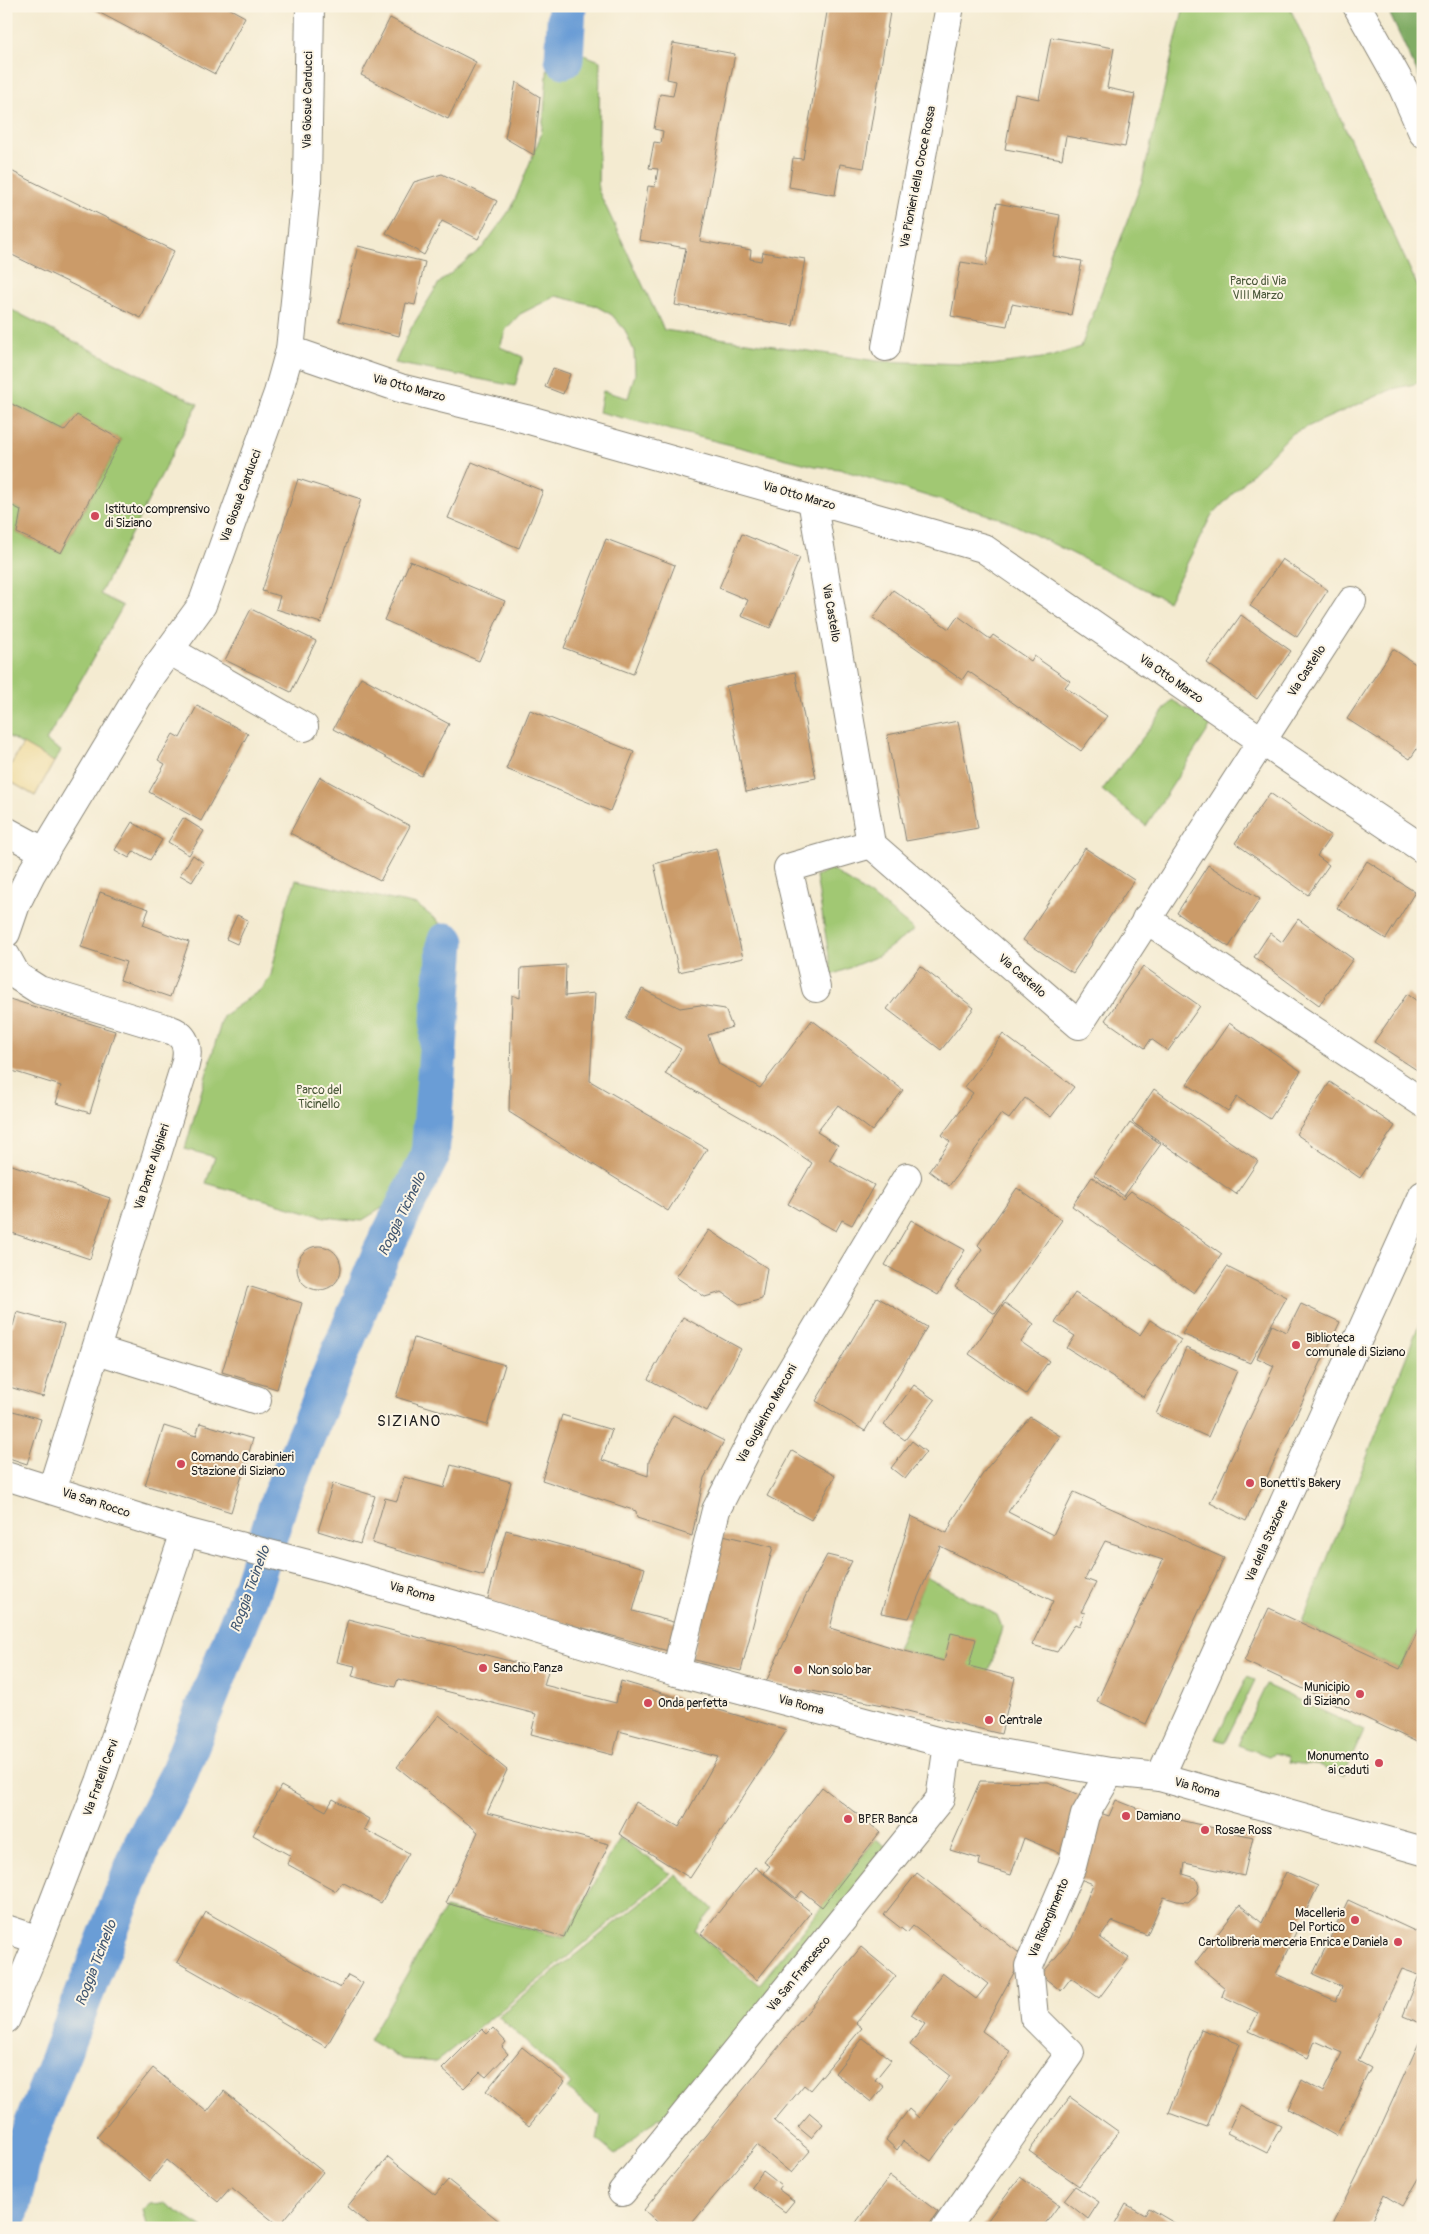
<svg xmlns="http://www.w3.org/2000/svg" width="1429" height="2234" font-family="Pangolin,sans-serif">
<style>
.green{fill:#a1c873;stroke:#5e7248}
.forest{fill:#80ac65;stroke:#4e6440}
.sand{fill:#eeda9e;stroke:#857b5d}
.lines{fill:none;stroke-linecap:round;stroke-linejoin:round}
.stream{stroke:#6b9dd6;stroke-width:11}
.canal{stroke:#6b9dd6;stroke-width:39}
.building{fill:#cb9b69}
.minor-casing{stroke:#888476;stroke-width:30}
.minor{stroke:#fff;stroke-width:28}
.poi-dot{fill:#d1495b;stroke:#fcf5e5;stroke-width:2}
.labels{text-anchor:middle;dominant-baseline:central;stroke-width:4;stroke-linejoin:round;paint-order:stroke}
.street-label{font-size:12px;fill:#1c1c1c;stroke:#fcf5e5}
.park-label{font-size:12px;fill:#4b583a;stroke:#fcf5e5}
.poi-label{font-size:12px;fill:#1c1c1c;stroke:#fcf5e5;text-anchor:start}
.water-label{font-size:14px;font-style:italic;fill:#405670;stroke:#fcf5e5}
.quarter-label{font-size:15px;letter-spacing:1px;fill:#1c1c1c;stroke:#fcf5e5}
</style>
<rect width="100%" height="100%" fill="#fcf5e5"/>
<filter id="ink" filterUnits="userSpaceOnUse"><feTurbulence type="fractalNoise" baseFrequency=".02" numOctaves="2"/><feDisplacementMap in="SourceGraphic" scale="10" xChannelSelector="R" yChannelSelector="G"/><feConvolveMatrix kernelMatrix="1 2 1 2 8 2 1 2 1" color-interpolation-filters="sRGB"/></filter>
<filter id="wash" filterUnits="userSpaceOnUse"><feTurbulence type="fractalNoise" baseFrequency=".0096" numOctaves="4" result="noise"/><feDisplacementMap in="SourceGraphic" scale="20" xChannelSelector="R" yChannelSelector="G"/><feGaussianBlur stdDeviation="1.12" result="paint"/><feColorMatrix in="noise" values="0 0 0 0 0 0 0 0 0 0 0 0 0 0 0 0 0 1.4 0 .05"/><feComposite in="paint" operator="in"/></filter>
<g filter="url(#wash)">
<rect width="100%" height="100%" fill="#f4ebd1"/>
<!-- green -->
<g class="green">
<path d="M1184 6H1289L1423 298V382L1393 389 1291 434 1211 516 1168 601 1005 520 839 469 815 466 599 412 603 391 628 398 635 374 634 351 625 330 612 315 594 305 556 296 520 314 506 329 500 347 523 357 515 386 395 363 410 330 439 283 483 247 512 207 541 135 544 114 548 61 564 59 579 53 600 61 598 190 664 330 877 361 991 365 1050 357 1081 347 1142 181Z"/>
<path d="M6 307 198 404 100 594 123 606 46 741 61 751 54 762 6 735V503L21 510 17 533 61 553 121 440 77 416 64 431 6 401Z"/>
<path d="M1172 700 1212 724 1146 826 1102 790Z"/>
<path d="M831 869 885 906 914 930 878 956 832 975 816 876Z"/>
<path d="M296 880 417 905 439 922 433 1018 434 1119 418 1158 390 1203 361 1221 325 1217 206 1183 215 1157 185 1149 223 1016 263 988 271 975 286 907Z"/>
<path d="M1423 1314V1620L1400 1669 1302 1623Z"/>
<path d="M926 1577 997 1615 1002 1627 989 1672 897 1649Z"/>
<path d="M1247 1677 1255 1680 1225 1742 1215 1739Z"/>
<path d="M1266 1685 1364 1730 1344 1775 1326 1770 1323 1766C1311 1764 1301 1765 1289 1762L1288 1757 1274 1753 1269 1756 1238 1745Z"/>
<path d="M620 1838 671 1874 436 2062 402 2059 369 2040 445 1908 564 1938Z"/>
<path d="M876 1839 893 1852 675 2120 658 2118 615 2155 597 2140 601 2117 567 2088 571 2083 498 2016 676 1875 713 1909 695 1931 759 1985Z"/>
<path d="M164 2203 203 2228H148L143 2210 150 2204Z"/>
</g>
<!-- forest -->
<path class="forest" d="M1386 6H1423V85Z"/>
<!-- sand -->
<path class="sand" d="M23 744 54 762 35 796 6 779V773Z"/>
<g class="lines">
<!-- stream -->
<path class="stream" d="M1422 6 1423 7"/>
<!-- canal -->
<g class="canal">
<path d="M564 59 567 6"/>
<path d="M6 2227 24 2149 142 1846 177 1778 251 1591 280 1499 381 1254 430 1156 446 942"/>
</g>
</g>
<g id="blocks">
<!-- building -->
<g class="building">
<path d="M87 6H225L245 17 215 74Z"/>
<path d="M828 6H891L864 168 840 164 835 195 789 187 793 158 803 159Z"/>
<path d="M390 18 476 62 448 119 361 75Z"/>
<path d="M1051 37 1114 48 1107 88 1135 94 1125 147 1066 136 1062 159 1005 149 1015 94 1039 99Z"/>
<path d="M673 43 735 54 700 241 751 250 750 259 761 261 763 252 805 259 793 326 675 305 686 248 639 240 648 186 655 187 658 169 649 168 654 142 661 143 663 131 654 129 660 94 673 96 676 81 667 79Z"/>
<path d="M516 82 540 97 534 155 505 138Z"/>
<path d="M7 169 174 251 141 318 6 252Z"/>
<path d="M442 174 497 201 478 239 442 221 424 255 386 233 414 182Z"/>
<path d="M997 203 1060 215 1053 256 1082 261 1071 315 1012 304 1007 326 951 316 961 262 986 266Z"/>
<path d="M358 246 425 262 415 305 406 303 399 336 339 321Z"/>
<path d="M553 368 570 374 563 394 545 387Z"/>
<path d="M6 401 64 431 77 415 121 440 61 553 17 533 21 510 6 503Z"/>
<path d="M472 462 543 491 519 548 448 518Z"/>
<path d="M298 479 361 499 321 623 276 609 280 596 262 591Z"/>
<path d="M742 534 800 558 770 628 741 616 748 600 719 588Z"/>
<path d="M606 539 675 565 633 674 564 648Z"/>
<path d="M1282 559 1328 590 1297 637 1250 606Z"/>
<path d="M410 561 505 601 479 661 384 620Z"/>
<path d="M893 590 949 629 958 616 990 639 993 635 1031 661 1034 656 1070 681 1065 687 1107 716 1081 751 968 671 962 680 873 618Z"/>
<path d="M251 609 316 641 291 692 225 660Z"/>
<path d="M1241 615 1291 651 1257 699 1207 663Z"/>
<path d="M1393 649 1423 669V740L1410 759 1347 719Z"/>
<path d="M795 672 816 778 746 792 726 686Z"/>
<path d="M361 677 449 724 421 776 333 729Z"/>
<path d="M197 706 248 734 201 821 149 792 165 764 158 760 173 734 180 738Z"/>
<path d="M530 710 634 752 610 811 506 769Z"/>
<path d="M958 721 978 828 906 841 887 735Z"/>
<path d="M320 777 410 826 380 881 290 833Z"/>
<path d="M1270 793 1331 836 1317 856 1329 865 1308 895 1235 843Z"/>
<path d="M183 818 204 831 189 855 168 842Z"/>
<path d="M132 822 162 840 150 860 134 851 129 858 115 850Z"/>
<path d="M716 848 743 958 679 972 654 864Z"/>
<path d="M1085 848 1134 880 1073 973 1023 940Z"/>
<path d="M193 855 204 863 192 882 180 875Z"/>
<path d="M1367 861 1415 892 1386 939 1337 908Z"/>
<path d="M1208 865 1260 899 1229 947 1177 913Z"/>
<path d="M100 892 149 909 143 925 189 942 170 997 120 980 126 962 81 947Z"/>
<path d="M237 915 248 920 237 944 226 939Z"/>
<path d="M1298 919 1353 959 1319 1005 1254 957 1270 933 1282 942Z"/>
<path d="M566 965 565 996 595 993 590 1081 707 1149 668 1211 509 1112 512 995 520 998 521 968Z"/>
<path d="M920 966 974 1008 941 1050 887 1009Z"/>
<path d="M1143 966 1200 1006 1168 1051 1151 1039 1145 1048 1105 1020Z"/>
<path d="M642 989 680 1008 700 1005 725 1009 732 1027 708 1035 719 1064 760 1088 812 1020 903 1090 872 1131 838 1105 817 1132 838 1145 829 1160 874 1185 852 1225 842 1220 836 1231 788 1204 812 1163 768 1133 665 1074 681 1049 626 1018Z"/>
<path d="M1407 994 1423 1005V1074L1374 1042Z"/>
<path d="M6 998 115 1031 90 1113 56 1103 61 1086 6 1069Z"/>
<path d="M1229 1023 1301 1071 1270 1119 1237 1097 1228 1111 1187 1084Z"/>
<path d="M1003 1034 1074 1087 1051 1117 1025 1098 1009 1119 1001 1114 949 1186 929 1171 950 1142 942 1135 973 1093 965 1087Z"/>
<path d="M1330 1082 1395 1126 1360 1178 1296 1134Z"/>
<path d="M1154 1089 1258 1161 1236 1194 1132 1122Z"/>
<path d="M1130 1123 1161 1144 1124 1196 1094 1175Z"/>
<path d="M6 1163 110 1198 90 1259 6 1231Z"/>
<path d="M1092 1177 1123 1199 1131 1191 1222 1254 1194 1293 1072 1206Z"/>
<path d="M1017 1188 1062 1220 995 1314 955 1287 982 1249 978 1245Z"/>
<path d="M911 1220 965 1250 938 1295 885 1265Z"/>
<path d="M709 1230 767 1268 762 1299 741 1305 722 1292 705 1297 676 1277Z"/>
<circle cx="319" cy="1268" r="22"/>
<path d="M1227 1267 1287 1297 1250 1363 1182 1334Z"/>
<path d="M248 1286 302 1303 277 1389 222 1372Z"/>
<path d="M1075 1293 1140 1335 1150 1320 1181 1340 1143 1397 1067 1348 1075 1336 1055 1323Z"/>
<path d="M877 1297 927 1327 865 1431 816 1401Z"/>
<path d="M1005 1303 1034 1324 1021 1342 1049 1361 1026 1394 969 1354Z"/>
<path d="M1301 1304 1340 1322 1246 1521 1210 1503 1274 1366 1257 1358 1272 1325 1287 1332Z"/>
<path d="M17 1312 64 1325 43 1397 6 1386V1325L13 1326Z"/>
<path d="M683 1317 741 1349 707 1411 648 1379Z"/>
<path d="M414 1338 505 1365 487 1425 396 1397Z"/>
<path d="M1186 1348 1237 1371 1208 1437 1156 1414Z"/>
<path d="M914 1385 935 1400 905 1440 884 1425Z"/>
<path d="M6 1409 41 1419 27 1464 6 1457Z"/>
<path d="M562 1415 612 1430 602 1460 648 1476 649 1461 673 1415 724 1441 704 1478 692 1536 637 1518 636 1511 542 1480Z"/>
<path d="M1030 1417 1060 1436 1008 1512 1053 1535 1074 1492 1224 1558 1146 1724 1097 1701 1163 1560 1105 1541 1085 1579 1096 1583 1081 1612 1085 1613 1079 1626 1075 1624 1057 1652 1032 1645 1053 1601 940 1546 909 1618 881 1613 911 1516 947 1533 954 1518 986 1469Z"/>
<path d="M200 1423 253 1439 231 1512 145 1485 164 1426 196 1436Z"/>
<path d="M912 1441 926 1452 905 1479 891 1468Z"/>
<path d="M792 1451 835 1476 811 1520 767 1496Z"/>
<path d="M451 1465 511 1482 484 1576 372 1543 385 1498 397 1501 404 1477 444 1488Z"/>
<path d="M333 1483 375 1496 360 1544 318 1531Z"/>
<path d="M506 1530 645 1568 633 1611 680 1624 672 1652 487 1602Z"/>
<path d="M723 1535 773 1547 741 1671 691 1659Z"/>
<path d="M827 1555 852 1561 843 1578 830 1628 897 1649 944 1661 951 1633 976 1639 969 1666 1015 1678 1001 1734 883 1705 766 1682 805 1597Z"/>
<path d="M1269 1608 1400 1669 1423 1620V1745L1244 1661Z"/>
<path d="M348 1619 548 1671 544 1685 616 1703 621 1681 787 1730 690 1878 619 1834 636 1802 679 1827 718 1757 619 1731 613 1755 531 1734 536 1714 398 1679 395 1687 352 1676 355 1666 337 1662Z"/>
<path d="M439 1715 507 1770 487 1813 609 1844 564 1937 446 1903 478 1832 397 1767Z"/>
<path d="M980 1781 1048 1782 1091 1800 1069 1857 1024 1838 1011 1875 979 1865 980 1859 950 1850Z"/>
<path d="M281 1786 326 1811 333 1799 369 1819 364 1829 409 1853 381 1903 342 1882 336 1891 287 1864 291 1856 253 1835Z"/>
<path d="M822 1787 880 1832 822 1907 802 1891 796 1898 764 1873 770 1866 764 1862Z"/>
<path d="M1116 1800 1149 1813 1253 1837 1244 1876 1185 1863 1183 1874 1196 1878 1199 1886 1197 1894 1188 1902 1177 1901 1164 1897 1147 1935 1112 1921 1100 1938 1129 1958 1099 1998 1071 1978 1061 1991 1041 1975 1072 1938 1093 1884 1075 1877 1100 1813 1109 1816Z"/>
<path d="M755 1867 811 1912 757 1980 701 1934Z"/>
<path d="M1286 1872 1318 1886 1276 1974 1336 2001 1342 1987 1313 1974 1348 1900 1417 1932 1423 1917V2024L1403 2016 1419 1975 1402 1969 1358 2061 1371 2068 1336 2136 1288 2109 1302 2080 1323 2092 1342 2053 1315 2041 1308 2058 1249 2031 1258 2013 1222 1996 1225 1988 1195 1963 1240 1905 1262 1923Z"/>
<path d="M917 1873 1023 1956 982 2031 1011 2052 931 2161 903 2141 897 2150 886 2140 909 2109 919 2118 950 2076 910 2045 925 2024 911 2015 942 1973 976 1999 988 1984 913 1926 907 1933 884 1915Z"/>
<path d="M206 1912 340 1988 348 1975 363 1983 326 2047 177 1962Z"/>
<path d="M861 1947 896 1976 856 2023 862 2028 810 2090 804 2085 774 2121 810 2151 791 2173 757 2145 688 2228H664L644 2210Z"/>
<path d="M493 2028 506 2042 502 2047 508 2054 486 2077 480 2072 464 2088 442 2069 482 2029 487 2034Z"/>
<path d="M1201 2029 1240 2044 1207 2127 1169 2113Z"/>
<path d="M1423 2034V2170L1402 2206 1384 2195 1368 2228H1331L1369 2152Z"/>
<path d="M863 2038 891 2060 875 2080 884 2087 871 2102 835 2073Z"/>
<path d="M522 2047 565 2082 529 2126 486 2091Z"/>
<path d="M153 2068 207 2112 224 2091 323 2172 279 2226 231 2187 218 2202 167 2160 150 2181 97 2137Z"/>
<path d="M1070 2097 1119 2132 1079 2186 1029 2151Z"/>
<path d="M1240 2106 1281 2126 1267 2153 1227 2133Z"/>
<path d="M810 2113 823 2124 811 2138 798 2127Z"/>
<path d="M388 2157 435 2195 448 2180 499 2221 494 2228H373L347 2207Z"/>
<path d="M763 2171 781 2185 778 2189 794 2201 785 2212 751 2187Z"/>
<path d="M890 2176 938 2212 927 2228H852Z"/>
<path d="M1020 2177 1059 2205 1042 2228H982Z"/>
<path d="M1075 2186 1099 2202 1088 2219 1064 2200Z"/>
<path d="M1126 2204 1145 2215 1149 2208 1183 2228H1113Z"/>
</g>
</g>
</g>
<g filter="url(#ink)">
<use href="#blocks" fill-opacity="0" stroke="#888476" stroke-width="1"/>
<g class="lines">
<!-- minor casing -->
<g class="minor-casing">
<g id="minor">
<path d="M1357 6 1403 88 1423 133"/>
<path d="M886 347 950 6"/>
<path d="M290 350 400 388 526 419 983 548 1262 741 1423 849"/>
<path d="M812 500 871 844 1079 1025 1352 601"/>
<path d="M169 650 304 727"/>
<path d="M6 831 45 852"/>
<path d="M1146 919 1423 1103"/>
<path d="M6 933 16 904 31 874 151 675 202 605 278 393 290 350 307 184 310 6"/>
<path d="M6 956 17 976 39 990 171 1030C187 1036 189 1050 185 1065L52 1489"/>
<path d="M816 988 788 868 871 844"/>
<path d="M97 1350 257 1400"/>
<path d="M6 1476 185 1532 331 1570 487 1614 676 1672 842 1716 948 1744 1110 1772 1160 1777 1423 1851"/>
<path d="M676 1672 716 1510 765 1414 907 1177"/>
<path d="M1160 1777 1423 1195"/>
<path d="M6 1929 39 1940"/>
<path d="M6 2019 39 1940 100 1782 185 1532"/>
<path d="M622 2192 940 1799 948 1744"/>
<path d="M946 2228 1070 2053 1034 2017 1029 1966 1072 1866 1085 1815 1110 1772"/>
</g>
</g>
<!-- minor -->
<use href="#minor" class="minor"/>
</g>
</g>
<!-- markers -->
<g class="poi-dot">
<circle cx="95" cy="516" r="5"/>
<circle cx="1296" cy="1345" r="5"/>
<circle cx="181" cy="1464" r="5"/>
<circle cx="1250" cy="1483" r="5"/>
<circle cx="483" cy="1668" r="5"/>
<circle cx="798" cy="1670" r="5"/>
<circle cx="1360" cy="1694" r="5"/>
<circle cx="648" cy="1703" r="5"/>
<circle cx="989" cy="1720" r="5"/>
<circle cx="1379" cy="1763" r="5"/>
<circle cx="1126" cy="1816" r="5"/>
<circle cx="848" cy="1819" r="5"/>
<circle cx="1205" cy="1830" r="5"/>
<circle cx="1355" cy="1920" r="5"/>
<circle cx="1398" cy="1942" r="5"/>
</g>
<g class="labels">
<!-- street labels -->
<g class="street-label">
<text transform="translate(308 100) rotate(-89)">Via Giosuè Carducci</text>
<text transform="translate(918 177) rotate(-79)">Via Pionieri della Croce Rossa</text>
<text transform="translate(409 388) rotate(15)">Via Otto Marzo</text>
<text transform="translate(241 496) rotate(-70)">Via Giosuè Carducci</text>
<text transform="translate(799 496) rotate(16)">Via Otto Marzo</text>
<text transform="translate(831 613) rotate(80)">Via Castello</text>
<text transform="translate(1307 671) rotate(-57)">Via Castello</text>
<text transform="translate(1171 679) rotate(35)">Via Otto Marzo</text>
<text transform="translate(1022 976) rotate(41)">Via Castello</text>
<text transform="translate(152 1167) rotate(-72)">Via Dante Alighieri</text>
<text transform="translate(767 1414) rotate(-61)">Via Guglielmo Marconi</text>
<text transform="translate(96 1503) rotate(18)">Via San Rocco</text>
<text transform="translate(1267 1541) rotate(-66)">Via della Stazione</text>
<text transform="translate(412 1592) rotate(16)">Via Roma</text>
<text transform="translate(801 1705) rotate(15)">Via Roma</text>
<text transform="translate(101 1778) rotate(-70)">Via Fratelli Cervi</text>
<text transform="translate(1197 1788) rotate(16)">Via Roma</text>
<text transform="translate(1049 1918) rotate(-67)">Via Risorgimento</text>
<text transform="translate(799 1974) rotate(-51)">Via San Francesco</text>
</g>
<!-- park labels -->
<g class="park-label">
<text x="1258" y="281">Parco di Via<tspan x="1258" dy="14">VIII Marzo</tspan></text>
<text x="319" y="1090">Parco del<tspan x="319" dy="14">Ticinello</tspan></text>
</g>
<!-- poi labels -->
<g class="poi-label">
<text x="105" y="509">Istituto comprensivo<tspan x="105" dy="14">di Siziano</tspan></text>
<text x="1306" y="1338">Biblioteca<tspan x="1306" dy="14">comunale di Siziano</tspan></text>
<text x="191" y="1457">Comando Carabinieri<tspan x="191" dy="14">Stazione di Siziano</tspan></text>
<text x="1260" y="1483">Bonetti's Bakery</text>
<text x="493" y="1668">Sancho Panza</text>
<text x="808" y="1670">Non solo bar</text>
<text x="1350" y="1687" text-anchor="end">Municipio<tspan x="1350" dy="14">di Siziano</tspan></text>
<text x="658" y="1703">Onda perfetta</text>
<text x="999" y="1720">Centrale</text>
<text x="1369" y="1756" text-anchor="end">Monumento<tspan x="1369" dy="14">ai caduti</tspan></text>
<text x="1136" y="1816">Damiano</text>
<text x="858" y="1819">BPER Banca</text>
<text x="1215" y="1830">Rosae Ross</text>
<text x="1345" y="1913" text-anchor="end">Macelleria<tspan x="1345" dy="14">Del Portico</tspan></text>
<text x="1388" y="1942" text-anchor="end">Cartolibreria merceria Enrica e Daniela</text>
</g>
<!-- water labels -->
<g class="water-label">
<text transform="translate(402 1214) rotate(-64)">Roggia Ticinello</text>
<text transform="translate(250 1589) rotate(-70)">Roggia Ticinello</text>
<text transform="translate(96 1963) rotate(-69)">Roggia Ticinello</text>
</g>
<!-- quarter labels -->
<g class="quarter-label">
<text x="409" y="1421">SIZIANO</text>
</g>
</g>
<!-- margin -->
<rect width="1429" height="2234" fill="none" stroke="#fcf5e5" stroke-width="25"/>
</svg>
